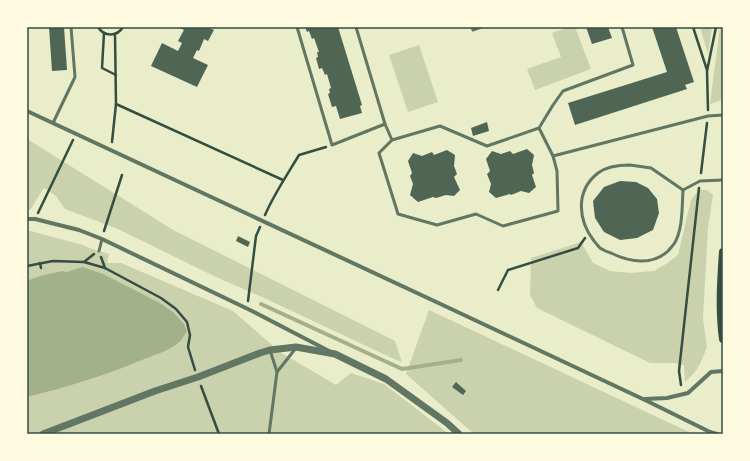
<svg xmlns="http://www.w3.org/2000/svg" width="750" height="461" font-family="'DM Sans',sans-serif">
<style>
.green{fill:#cad2ad}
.water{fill:#a3b18a}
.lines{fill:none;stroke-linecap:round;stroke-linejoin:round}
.stream{stroke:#a3b18a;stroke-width:4}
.building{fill:#4f6655}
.path{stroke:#344e41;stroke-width:2.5}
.service{stroke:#617663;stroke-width:3}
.minor{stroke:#617663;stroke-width:4}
.tertiary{stroke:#617663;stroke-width:7}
.secondary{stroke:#344e41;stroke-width:8}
.neatline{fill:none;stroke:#344e41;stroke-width:1.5}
</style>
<rect width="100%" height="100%" fill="#e9edc9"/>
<!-- green -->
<g class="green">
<path d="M568 27H575L591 69 535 90 527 69 561 57 552 33Z"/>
<path d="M700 27H712L708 54Z"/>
<path d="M720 27H723V81L721 100 716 102 710 104Z"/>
<path d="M419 45 438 102 408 112 389 55Z"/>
<path d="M27 139 175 231 395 341 402 362 394 359 262 297 216 277 118 229 65 209 56 196 44 188 30 210 27 209Z"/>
<path d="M699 190H707L713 195 708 228 703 319 707 347 700 364 694 373 685 382 684 365 674 363H650L537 308 530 295 531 258 581 242 593 263 610 271 630 273 654 271 666 264 678 255 691 200Z"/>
<path d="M27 230 83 245 89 248 109 254 107 263H121L233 311 280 352 336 385 351 373 384 384 449 434H27Z"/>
<path d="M429 310 689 432 692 434H474L406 374Z"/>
</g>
<!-- water -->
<path class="water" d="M83 267 103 274 160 303 173 312 184 324 187 331C186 333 184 336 182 339 174 349 159 353 147 358 109 374 68 387 27 397V281L40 276 62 271 66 272Z"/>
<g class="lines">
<!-- stream -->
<path class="stream" d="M261 304 402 369 461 360"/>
</g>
<!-- building -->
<g class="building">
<path d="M49 27H64L67 70 52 71Z"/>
<path d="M180 27H210L209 28 214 30 208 41 204 39 199 51 197 50 193 58 208 65 197 87 151 66 162 43 178 51 182 43 178 41 184 30 180 28Z"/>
<path d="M305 27H338L362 105 360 106 362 113 340 119 336 106 332 107 328 94 330 93 329 89 331 88 327 74 325 75 322 68 319 69 316 58 318 57 317 52H319L314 38 312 39 309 31 307 32Z"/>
<path d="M586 27H608L612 38 592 44Z"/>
<path d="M652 27H676L694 82 685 85 687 89 575 125 568 103 667 72Z"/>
<path d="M487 122 489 131 473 136 471 128Z"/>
<path d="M527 149 534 155 532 165 534 173 532 175 536 187 529 193 521 191 511 195 510 194 496 198 489 192 491 184 487 174 490 171 486 159 492 151 501 154 510 151 513 154Z"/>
<path d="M447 150 455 155 454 166 457 174 454 177 460 190 454 196 446 195 436 198 433 197 418 202 410 195 413 184 410 176 412 173 408 161 413 153 422 156 432 152 434 155Z"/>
<path d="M620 181 636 182 648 188 657 199 659 213 653 230 637 238 620 240 604 232 595 218 593 201 604 187Z"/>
<path d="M238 236 250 242 248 247 236 241Z"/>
<path d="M456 382 466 391 463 395 452 387Z"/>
</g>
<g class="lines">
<!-- path -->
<g class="path">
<path d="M98 27C104 37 117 37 123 27"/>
<path d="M693 27 707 70"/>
<path d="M104 33 102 68 116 75"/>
<path d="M116 104 283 180"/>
<path d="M708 110 707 71 716 27"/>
<path d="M112 142 116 104 115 34"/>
<path d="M701 173 707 123"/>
<path d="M38 213 73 140"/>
<path d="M265 215C274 194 287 175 299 155L326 147"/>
<path d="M104 231 122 175"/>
<path d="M94 254 84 262 105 268 161 298 176 309 187 322 190 335 188 347 195 370"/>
<path d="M101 257 105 268"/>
<path d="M40 263 41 268"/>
<path d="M27 266 53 261 84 262"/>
<path d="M498 290 508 270 578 248 585 238"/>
<path d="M248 301 256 236 260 227"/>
<path d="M681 385 679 371 699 188"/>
<path d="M201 386 219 434"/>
</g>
<!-- service -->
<g class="service">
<path d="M297 27 332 145 385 124 356 27"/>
<path d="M472 27 473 30 481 27"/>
<path d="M53 123 75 77 71 27"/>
<path d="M385 124 392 140"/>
<path d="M539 128 553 156 557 171 558 211 503 226 476 214 437 225 398 214 379 153 392 140 440 126 487 146 539 128 553 105 563 91 633 65 622 27"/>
<path d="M553 156 708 116 723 115"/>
<path d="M630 165 651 168 683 190C682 206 683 230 674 244 672 246 670 249 668 251 652 266 629 262 611 253 607 252 603 250 600 248 598 246 596 243 594 241 578 220 575 191 598 173 607 166 619 165 630 165Z"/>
<path d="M683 190 700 181 723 180"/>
<path d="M99 251 102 239"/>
<path d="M277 372 296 348"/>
<path d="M269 434 277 372 270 350"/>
</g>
<!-- minor -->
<g class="minor">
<path d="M27 111 447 307 645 400 710 432 717 434"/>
<path d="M27 219H35L79 230 102 239 250 310 329 351"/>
<path d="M645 399 667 398 688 393 711 372 723 371"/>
</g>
<!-- tertiary -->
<path class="tertiary" d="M43 434 155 391 198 377 260 353 270 350 296 347 335 354 386 379 447 423 459 434"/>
<!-- secondary -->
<path class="secondary" d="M723 252C721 280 719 310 723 339"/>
</g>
<!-- border -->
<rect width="750" height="461" fill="none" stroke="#fefae0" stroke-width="56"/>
<rect x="28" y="28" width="694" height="405" class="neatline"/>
</svg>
